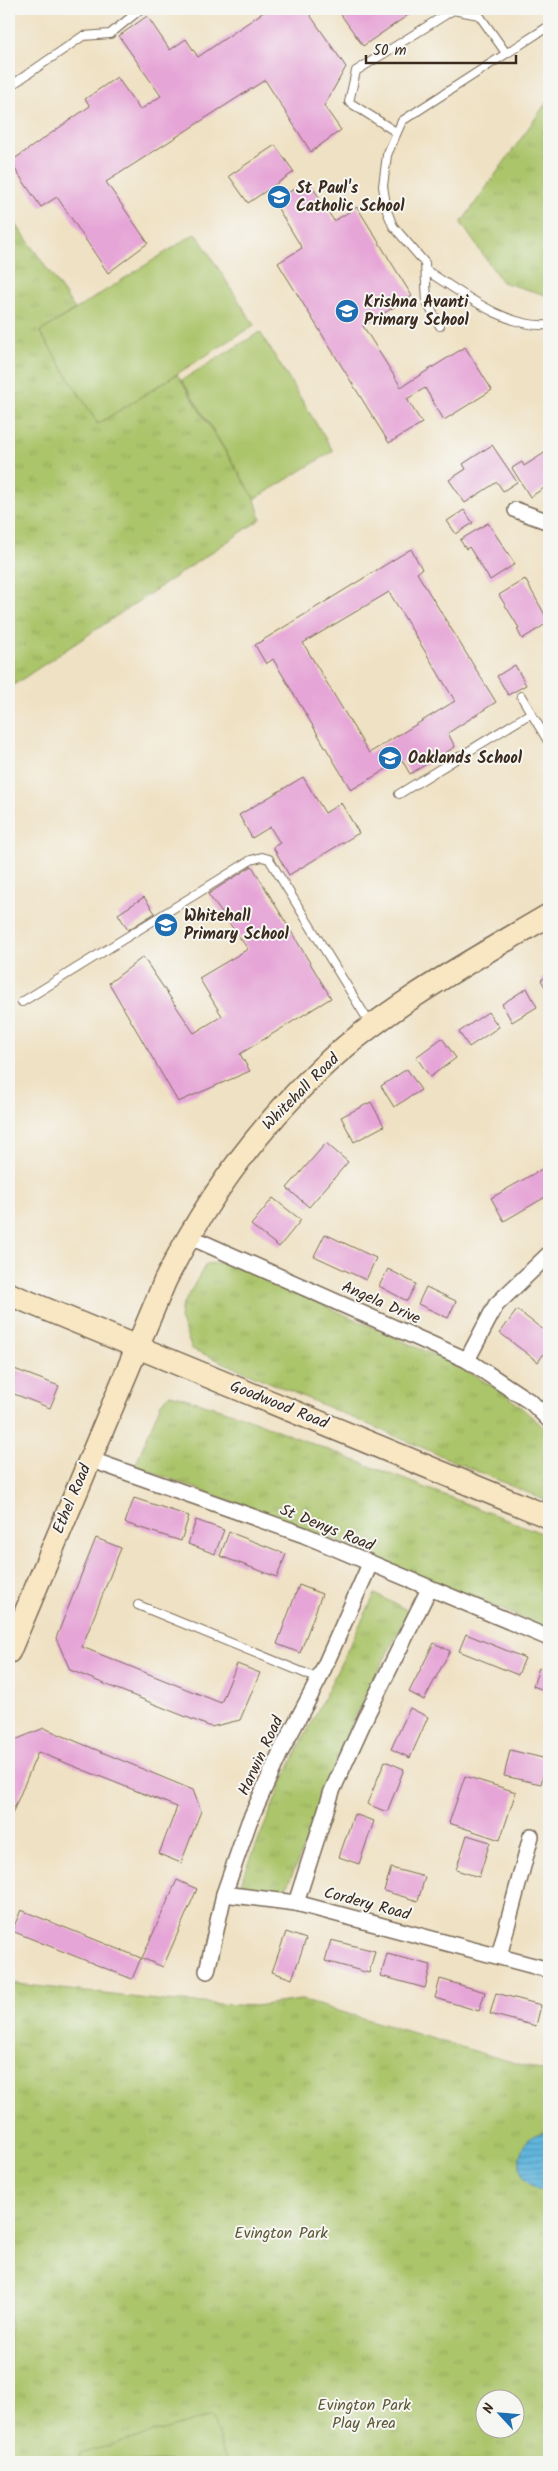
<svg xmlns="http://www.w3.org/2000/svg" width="558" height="2471" font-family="Kalam,sans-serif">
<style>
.grass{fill:url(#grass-tufts);stroke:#737844;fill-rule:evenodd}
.pitch{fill:#abc56b;stroke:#737844}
.water{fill:url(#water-rules);stroke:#4e707e}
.building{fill:#e6a5d7;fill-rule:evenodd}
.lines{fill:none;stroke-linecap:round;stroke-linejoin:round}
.lane-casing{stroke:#7a6a58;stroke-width:10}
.street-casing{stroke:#7a6a58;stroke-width:18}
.secondary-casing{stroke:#7a6a58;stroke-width:25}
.lane{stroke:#fff;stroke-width:8}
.street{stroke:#fff;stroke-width:15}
.secondary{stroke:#f9e7c3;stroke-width:22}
.labels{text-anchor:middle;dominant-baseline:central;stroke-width:4;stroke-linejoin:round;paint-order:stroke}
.poi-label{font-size:16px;font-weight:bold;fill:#3b2a1e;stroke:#f6f6f2;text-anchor:start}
.street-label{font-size:16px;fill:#3b2a1e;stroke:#f6f6f2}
.park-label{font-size:16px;fill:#5d5835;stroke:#f6f6f2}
</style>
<defs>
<pattern id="grass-tufts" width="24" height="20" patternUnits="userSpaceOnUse" patternTransform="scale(1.25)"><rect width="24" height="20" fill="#abc56b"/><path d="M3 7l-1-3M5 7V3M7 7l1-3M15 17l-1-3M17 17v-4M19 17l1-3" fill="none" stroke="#94a95c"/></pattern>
<pattern id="water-rules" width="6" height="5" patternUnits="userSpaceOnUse" patternTransform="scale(1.25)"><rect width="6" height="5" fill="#61b6de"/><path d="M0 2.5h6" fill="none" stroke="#5194b3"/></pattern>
</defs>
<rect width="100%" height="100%" fill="#f6f6f2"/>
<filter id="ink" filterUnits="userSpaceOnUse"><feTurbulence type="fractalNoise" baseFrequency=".02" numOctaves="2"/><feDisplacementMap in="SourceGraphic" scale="10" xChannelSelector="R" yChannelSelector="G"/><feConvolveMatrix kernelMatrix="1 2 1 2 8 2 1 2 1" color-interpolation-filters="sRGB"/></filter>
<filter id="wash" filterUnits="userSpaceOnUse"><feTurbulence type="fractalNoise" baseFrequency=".0096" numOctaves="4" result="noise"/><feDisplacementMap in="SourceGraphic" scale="20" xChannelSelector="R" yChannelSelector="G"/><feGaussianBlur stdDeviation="1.12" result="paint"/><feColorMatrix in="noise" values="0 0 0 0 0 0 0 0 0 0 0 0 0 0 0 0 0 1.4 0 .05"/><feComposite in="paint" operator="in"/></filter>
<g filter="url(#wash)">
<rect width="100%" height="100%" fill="#efe1c3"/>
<!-- grass -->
<g class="grass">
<path d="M549 99V296L502 282 461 223Z"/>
<path d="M9 214 75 309 40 332 98 424 177 374 255 499 261 519 9 688Z"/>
<path d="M229 1262 462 1368 507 1395 549 1432V1502L192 1349 180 1319 181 1308 206 1264Z"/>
<path d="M171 1394 236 1414 549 1536V1629L306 1529 135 1466 161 1403Z"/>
<path d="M375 1594 409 1611 357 1712 325 1788 307 1841 282 1897 237 1892 285 1776Z"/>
<path d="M9 1983 165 2001 255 2006 301 2000 549 2073V2462H9ZM486 2398H516V2428H486Z"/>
</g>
<!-- pitch -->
<g class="pitch">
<path d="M196 233 254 325 98 424 40 332Z"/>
<path d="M260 332 333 451 255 499 182 380Z"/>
<path d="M212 2416 226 2462H82L80 2454Z"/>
</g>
<!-- water -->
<path class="water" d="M549 2132V2191C510 2191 510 2132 549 2132Z"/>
<g id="blocks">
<!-- building -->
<g class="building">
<path d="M268 9H306L346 67 324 106 341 130 311 152 265 80 106 182 148 243 108 273 57 197 41 207 10 162 90 106 85 99 117 77 140 110 161 96 119 36 147 16 170 50 186 39 198 57Z"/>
<path d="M337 9H417L363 46Z"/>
<path d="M275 145 294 172 248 203 229 176Z"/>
<path d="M308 180 334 221 357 207 412 296 363 326 401 387 465 347 492 390 444 420 425 388 407 399 422 423 389 443 278 263 302 248 274 202Z"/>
<path d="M492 445 517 482 503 491 497 482 465 503 449 480 466 469 463 464Z"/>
<path d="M549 450V485L530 497 512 468 522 462 524 466Z"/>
<path d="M464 510 473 523 456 534 447 521Z"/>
<path d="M488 523 515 564 490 580 469 547 466 549 460 540Z"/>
<path d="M411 549 422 569 417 573 496 702 448 733 455 747 410 774 402 760 351 790 273 659 266 664 255 645ZM389 592 455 701 369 753 303 643Z"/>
<path d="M525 579 549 622 522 639 517 629 519 628 499 595Z"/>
<path d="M515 665 526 685 508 695 497 676Z"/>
<path d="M303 777 325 813 341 803 359 833 289 875 273 847 280 843 270 827 252 838 239 815Z"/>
<path d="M252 866 331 998 240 1054 250 1071 178 1102 109 983 143 957 194 1033 222 1016 199 978 248 949 208 894Z"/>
<path d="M144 897 155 913 128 930 118 914Z"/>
<path d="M549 975V994L541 980Z"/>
<path d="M527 988 537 1007 512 1022 502 1004Z"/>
<path d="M488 1012 499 1027 469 1047 459 1032Z"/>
<path d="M442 1038 456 1058 430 1077 416 1057Z"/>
<path d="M407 1069 421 1090 394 1107 381 1086Z"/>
<path d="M371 1102 384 1126 354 1142 341 1117Z"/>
<path d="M326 1143 348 1162 309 1207 287 1188Z"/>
<path d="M549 1165V1195L504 1221 491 1198Z"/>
<path d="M273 1198 301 1220 279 1247 251 1225Z"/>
<path d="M325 1234 376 1258 366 1280 314 1256Z"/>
<path d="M388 1269 416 1284 407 1301 379 1286Z"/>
<path d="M426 1287 456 1301 448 1318 418 1304Z"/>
<path d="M517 1310 549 1334V1347L538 1362 500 1333Z"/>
<path d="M9 1367 59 1386 50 1408 9 1392Z"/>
<path d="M9 1485 14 1492 9 1496Z"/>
<path d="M134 1498 189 1516 181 1541 125 1523Z"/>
<path d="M196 1520 224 1530 215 1554 188 1544Z"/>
<path d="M229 1532 286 1554 277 1577 220 1556Z"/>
<path d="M96 1538 121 1548 82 1647 221 1703 237 1664 260 1673 240 1720 211 1727 70 1670 56 1638Z"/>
<path d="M299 1585 322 1594 300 1653 277 1644Z"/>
<path d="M466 1634 525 1658 518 1675 459 1651Z"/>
<path d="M434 1643 450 1651 424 1700 409 1692Z"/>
<path d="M539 1668 549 1671V1692L533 1686Z"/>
<path d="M410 1708 428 1717 410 1758 391 1749Z"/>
<path d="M44 1728 193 1790 201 1811 181 1863 159 1854 177 1807 38 1752 9 1821V1756L15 1740Z"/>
<path d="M510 1750 547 1759 541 1784 504 1776Z"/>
<path d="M385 1761 404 1769 387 1812 367 1804Z"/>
<path d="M465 1776 516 1792 500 1840 449 1823Z"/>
<path d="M354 1814 374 1821 359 1864 339 1857Z"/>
<path d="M467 1835 490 1842 479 1877 456 1870Z"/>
<path d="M391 1868 425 1877 418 1901 384 1891Z"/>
<path d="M177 1880 197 1889 163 1967 142 1958Z"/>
<path d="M21 1910 141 1958 132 1979 12 1931Z"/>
<path d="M286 1932 306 1939 292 1979 272 1972Z"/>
<path d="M331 1940 375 1951 369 1973 325 1961Z"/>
<path d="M387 1954 431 1965 425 1988 381 1976Z"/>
<path d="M440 1979 485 1992 479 2011 435 1998Z"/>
<path d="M496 1993 541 2005 536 2026 490 2014Z"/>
</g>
</g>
</g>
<g filter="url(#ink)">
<use href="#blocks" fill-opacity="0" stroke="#7a6a58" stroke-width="1"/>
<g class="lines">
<!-- lane casing -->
<g class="lane-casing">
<g id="lane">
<path d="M9 87 83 36 110 34 141 9"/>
<path d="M396 132 349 102 356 71 453 10 479 15 506 53"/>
<path d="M427 271C461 292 507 329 549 325"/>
<path d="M440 326 427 303 425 263 393 226 387 211 383 186 387 155 402 121 549 26"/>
<path d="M521 696 549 743"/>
<path d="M399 794 531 713"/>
<path d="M22 1002 251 860 262 857 269 859 371 1025"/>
<path d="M138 1605 319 1679"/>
</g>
</g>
<!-- street casing -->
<g class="street-casing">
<g id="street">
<path d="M516 510 549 522"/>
<path d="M188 1236 467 1360 532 1403 549 1420"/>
<path d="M467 1360 496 1305 549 1254"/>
<path d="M89 1459 304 1535 549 1638"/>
<path d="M224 1894 296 1903 549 1970"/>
<path d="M296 1903 332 1791 368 1712 429 1589"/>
<path d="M499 1956 531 1836"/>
<path d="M207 1971 224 1894 249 1822 281 1751 319 1679 370 1564"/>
</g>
</g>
<!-- secondary casing -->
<g class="secondary-casing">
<g id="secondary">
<path d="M9 1294 549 1517"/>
<path d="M9 1652 165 1281C204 1203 255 1132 318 1071 382 1009 473 960 549 915"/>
</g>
</g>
<!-- lane -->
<use href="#lane" class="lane"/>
<!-- street -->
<use href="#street" class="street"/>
<!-- secondary -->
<use href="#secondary" class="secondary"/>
</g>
</g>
<!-- icons -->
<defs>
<g id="school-disc" transform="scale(1.25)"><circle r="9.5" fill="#1f6fb2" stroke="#f6f6f2"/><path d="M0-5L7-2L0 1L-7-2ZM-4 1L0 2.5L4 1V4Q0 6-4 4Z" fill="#fff"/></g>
</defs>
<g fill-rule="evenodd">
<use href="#school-disc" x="279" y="197"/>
<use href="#school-disc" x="347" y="311"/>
<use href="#school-disc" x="390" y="758"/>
<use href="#school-disc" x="166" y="925"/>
</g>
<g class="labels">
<!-- poi labels -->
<g class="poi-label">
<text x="296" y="188">St Paul's<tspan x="296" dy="18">Catholic School</tspan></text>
<text x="364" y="302">Krishna Avanti<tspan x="364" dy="18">Primary School</tspan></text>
<text x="408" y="758">Oaklands School</text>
<text x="184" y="916">Whitehall<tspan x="184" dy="18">Primary School</tspan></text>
</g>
<!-- street labels -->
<g class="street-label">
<text transform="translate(301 1092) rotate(-45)">Whitehall Road</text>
<text transform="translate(381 1303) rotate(24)">Angela Drive</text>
<text transform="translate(279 1405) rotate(22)">Goodwood Road</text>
<text transform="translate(72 1499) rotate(-67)">Ethel Road</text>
<text transform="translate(327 1528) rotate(22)">St Denys Road</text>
<text transform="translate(261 1756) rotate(-65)">Harwin Road</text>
<text transform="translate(367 1904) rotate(15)">Cordery Road</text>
</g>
<!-- park labels -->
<g class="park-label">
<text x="281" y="2233">Evington Park</text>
<text x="364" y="2405">Evington Park<tspan x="364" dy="18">Play Area</tspan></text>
</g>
</g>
<!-- margin -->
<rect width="558" height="2471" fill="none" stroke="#f6f6f2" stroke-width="30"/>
<!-- north arrow -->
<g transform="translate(500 2414) rotate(296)"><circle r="24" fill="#f6f6f2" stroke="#aba49d"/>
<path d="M0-4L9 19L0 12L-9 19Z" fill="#1f6fb2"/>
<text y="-8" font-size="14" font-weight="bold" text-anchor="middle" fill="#3b2a1e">N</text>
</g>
<!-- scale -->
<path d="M366 55v8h150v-8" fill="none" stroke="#3b2a1e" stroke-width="2.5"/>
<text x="373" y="55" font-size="15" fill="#3b2a1e" stroke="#f6f6f2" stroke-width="4" paint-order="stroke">50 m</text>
</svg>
